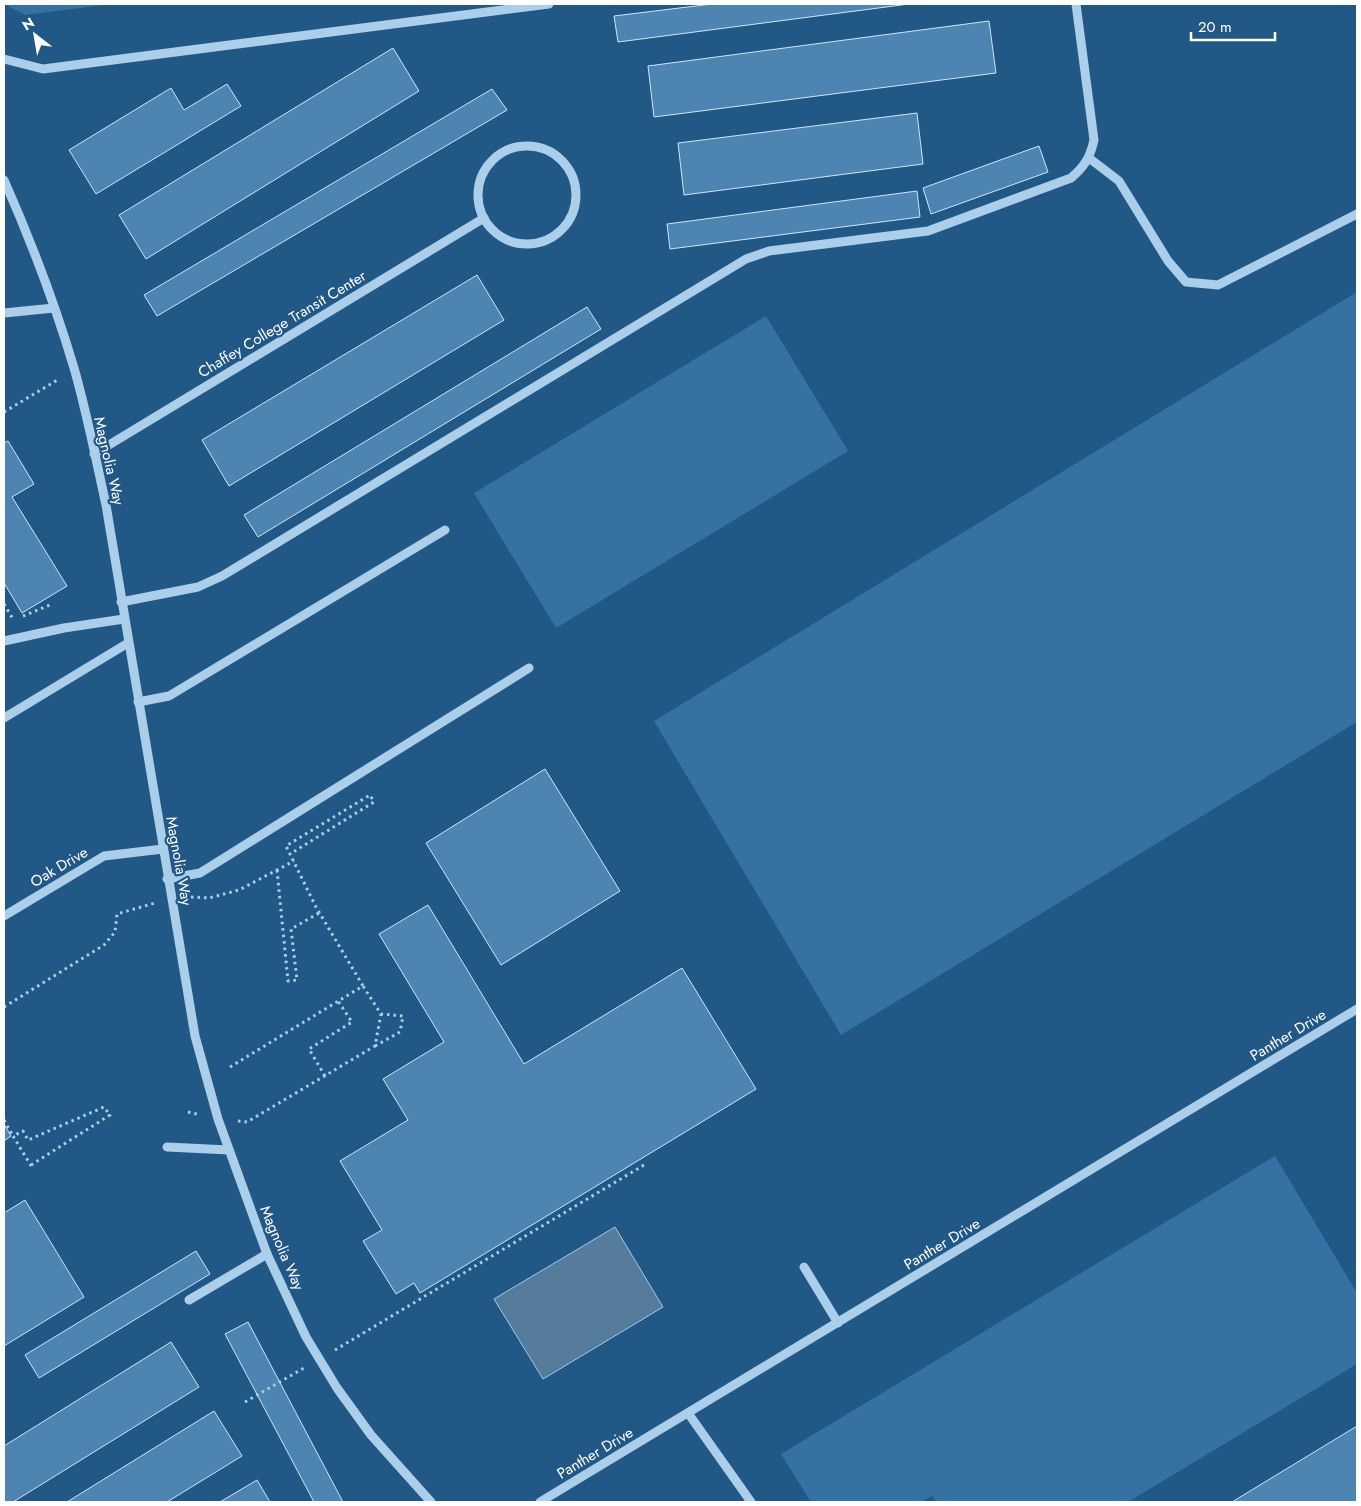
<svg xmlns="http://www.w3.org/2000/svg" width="1361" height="1506" font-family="Jost,sans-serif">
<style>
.green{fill:#3572a3}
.water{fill:#557c9c;stroke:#9fcaeb}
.building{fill:#4e84b1;stroke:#d0e6f7}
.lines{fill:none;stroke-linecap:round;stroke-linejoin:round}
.path{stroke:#abceea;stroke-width:3;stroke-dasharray:2.5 4;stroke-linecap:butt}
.minor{stroke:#abceea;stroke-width:9}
.labels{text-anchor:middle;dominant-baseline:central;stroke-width:4.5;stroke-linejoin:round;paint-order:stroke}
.street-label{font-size:15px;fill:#fff;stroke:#215886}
</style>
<rect width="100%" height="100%" fill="#215886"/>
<!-- green -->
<g class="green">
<path d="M4 4H112L25 15Z"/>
<path d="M1357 292V722L841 1035 654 721Z"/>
<path d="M766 316 848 451 556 628 474 493Z"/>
<path d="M1275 1156 1357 1293V1364L1128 1502H936L932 1496 921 1502H811L781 1454Z"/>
</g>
<!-- water -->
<path class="water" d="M615 1227 663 1307 543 1379 494 1299Z"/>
<!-- building -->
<g class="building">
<path d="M712 4H909L618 42 614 16Z"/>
<path d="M989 21 996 73 654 117 648 66Z"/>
<path d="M393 48 419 91 146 259 119 215Z"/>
<path d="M227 84 241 106 96 194 69 150 171 88 184 110Z"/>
<path d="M492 89 507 110 157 316 144 295Z"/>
<path d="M917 113 923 164 684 195 678 143Z"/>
<path d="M1039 146 1048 172 931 214 923 188Z"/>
<path d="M917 191 920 217 670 249 667 224Z"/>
<path d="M477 275 504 320 229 486 202 440Z"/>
<path d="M587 307 601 329 258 537 244 515Z"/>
<path d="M8 441 34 484 12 497 67 586 22 613 4 583V443Z"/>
<path d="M545 769 620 891 501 965 426 843Z"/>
<path d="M428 905 524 1064 682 968 756 1089 420 1293 414 1283 396 1294 363 1241 382 1230 340 1161 408 1120 383 1079 444 1042 379 934Z"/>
<path d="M4 1124 11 1136 4 1141Z"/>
<path d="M25 1200 84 1297 4 1346V1213Z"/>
<path d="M196 1251 210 1274 39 1378 25 1355Z"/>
<path d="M248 1322 343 1502H314L225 1334Z"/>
<path d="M171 1342 199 1387 13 1502H4V1446Z"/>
<path d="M214 1411 242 1456 167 1502H67Z"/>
<path d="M1357 1426V1502H1232Z"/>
<path d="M257 1480 270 1502H220Z"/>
</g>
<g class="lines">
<!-- path -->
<g class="path">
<path d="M4 412 59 379"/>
<path d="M4 604 13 619"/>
<path d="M23 616 50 605"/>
<path d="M277 870 288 981 297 980 291 929 319 913"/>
<path d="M191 897 209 898 239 890 294 861"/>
<path d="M4 1007 104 945 115 932 117 914 155 903"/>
<path d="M375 1046 400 1032 403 1016 381 1014"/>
<path d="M230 1067 363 986 316 907 286 846 370 795 374 802 290 854"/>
<path d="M325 1076 309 1049 352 1022 338 1001"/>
<path d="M188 1112 197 1114"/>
<path d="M4 1120 13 1136"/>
<path d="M238 1121 247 1122 375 1046 381 1014 363 986"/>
<path d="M31 1165 110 1115 104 1107 28 1140 23 1131 13 1136 33 1169"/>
<path d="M335 1350 644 1165"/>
<path d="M245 1402 304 1368"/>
</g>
<!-- minor -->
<g class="minor">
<path d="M4 59 43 69 549 4"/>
<circle cx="527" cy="195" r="49"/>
<path d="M1089 158 1119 181 1168 261 1186 282 1218 285 1357 214"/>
<path d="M4 180C31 241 55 304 74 368 87 413 96 460 106 505L195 1036 218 1119 267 1254 306 1337 337 1388 371 1435 431 1502"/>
<path d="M4 313 54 308"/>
<path d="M94 454 484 218"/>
<path d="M121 602 198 587 222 576 746 259 769 251 928 231 1071 178C1084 167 1090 158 1094 140L1076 4"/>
<path d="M4 641 64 628 124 619"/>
<path d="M138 702 169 696 445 530"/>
<path d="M4 718 128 643"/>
<path d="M167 879 200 873 529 668"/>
<path d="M4 916 104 856 163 849"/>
<path d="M167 1147 229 1150"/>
<path d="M804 1267 838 1323"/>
<path d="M189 1300 267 1254"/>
<path d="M688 1413 751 1502"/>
<path d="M540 1502 1357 1009"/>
</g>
</g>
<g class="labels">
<!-- street labels -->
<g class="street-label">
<text transform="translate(282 324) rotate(-31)">Chaffey College Transit Center</text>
<text transform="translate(109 461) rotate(77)">Magnolia Way</text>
<text transform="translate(179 861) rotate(80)">Magnolia Way</text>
<text transform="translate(59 867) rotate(-31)">Oak Drive</text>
<text transform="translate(1288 1035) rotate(-31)">Panther Drive</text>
<text transform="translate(942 1244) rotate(-31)">Panther Drive</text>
<text transform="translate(282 1248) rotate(67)">Magnolia Way</text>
<text transform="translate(595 1453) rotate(-31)">Panther Drive</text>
</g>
</g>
<!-- border -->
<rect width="1361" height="1506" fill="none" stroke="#ffffff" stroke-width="10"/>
<!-- north arrow -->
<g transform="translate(35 35) rotate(329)" stroke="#215886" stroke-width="4" paint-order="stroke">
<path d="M0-4L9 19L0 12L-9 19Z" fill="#ffffff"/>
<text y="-8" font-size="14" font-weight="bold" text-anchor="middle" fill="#ffffff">N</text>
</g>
<!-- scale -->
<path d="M1191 32v8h84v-8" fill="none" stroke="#ffffff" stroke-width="2.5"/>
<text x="1198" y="32" font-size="15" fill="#ffffff" stroke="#215886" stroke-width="4" paint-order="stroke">20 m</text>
</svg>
